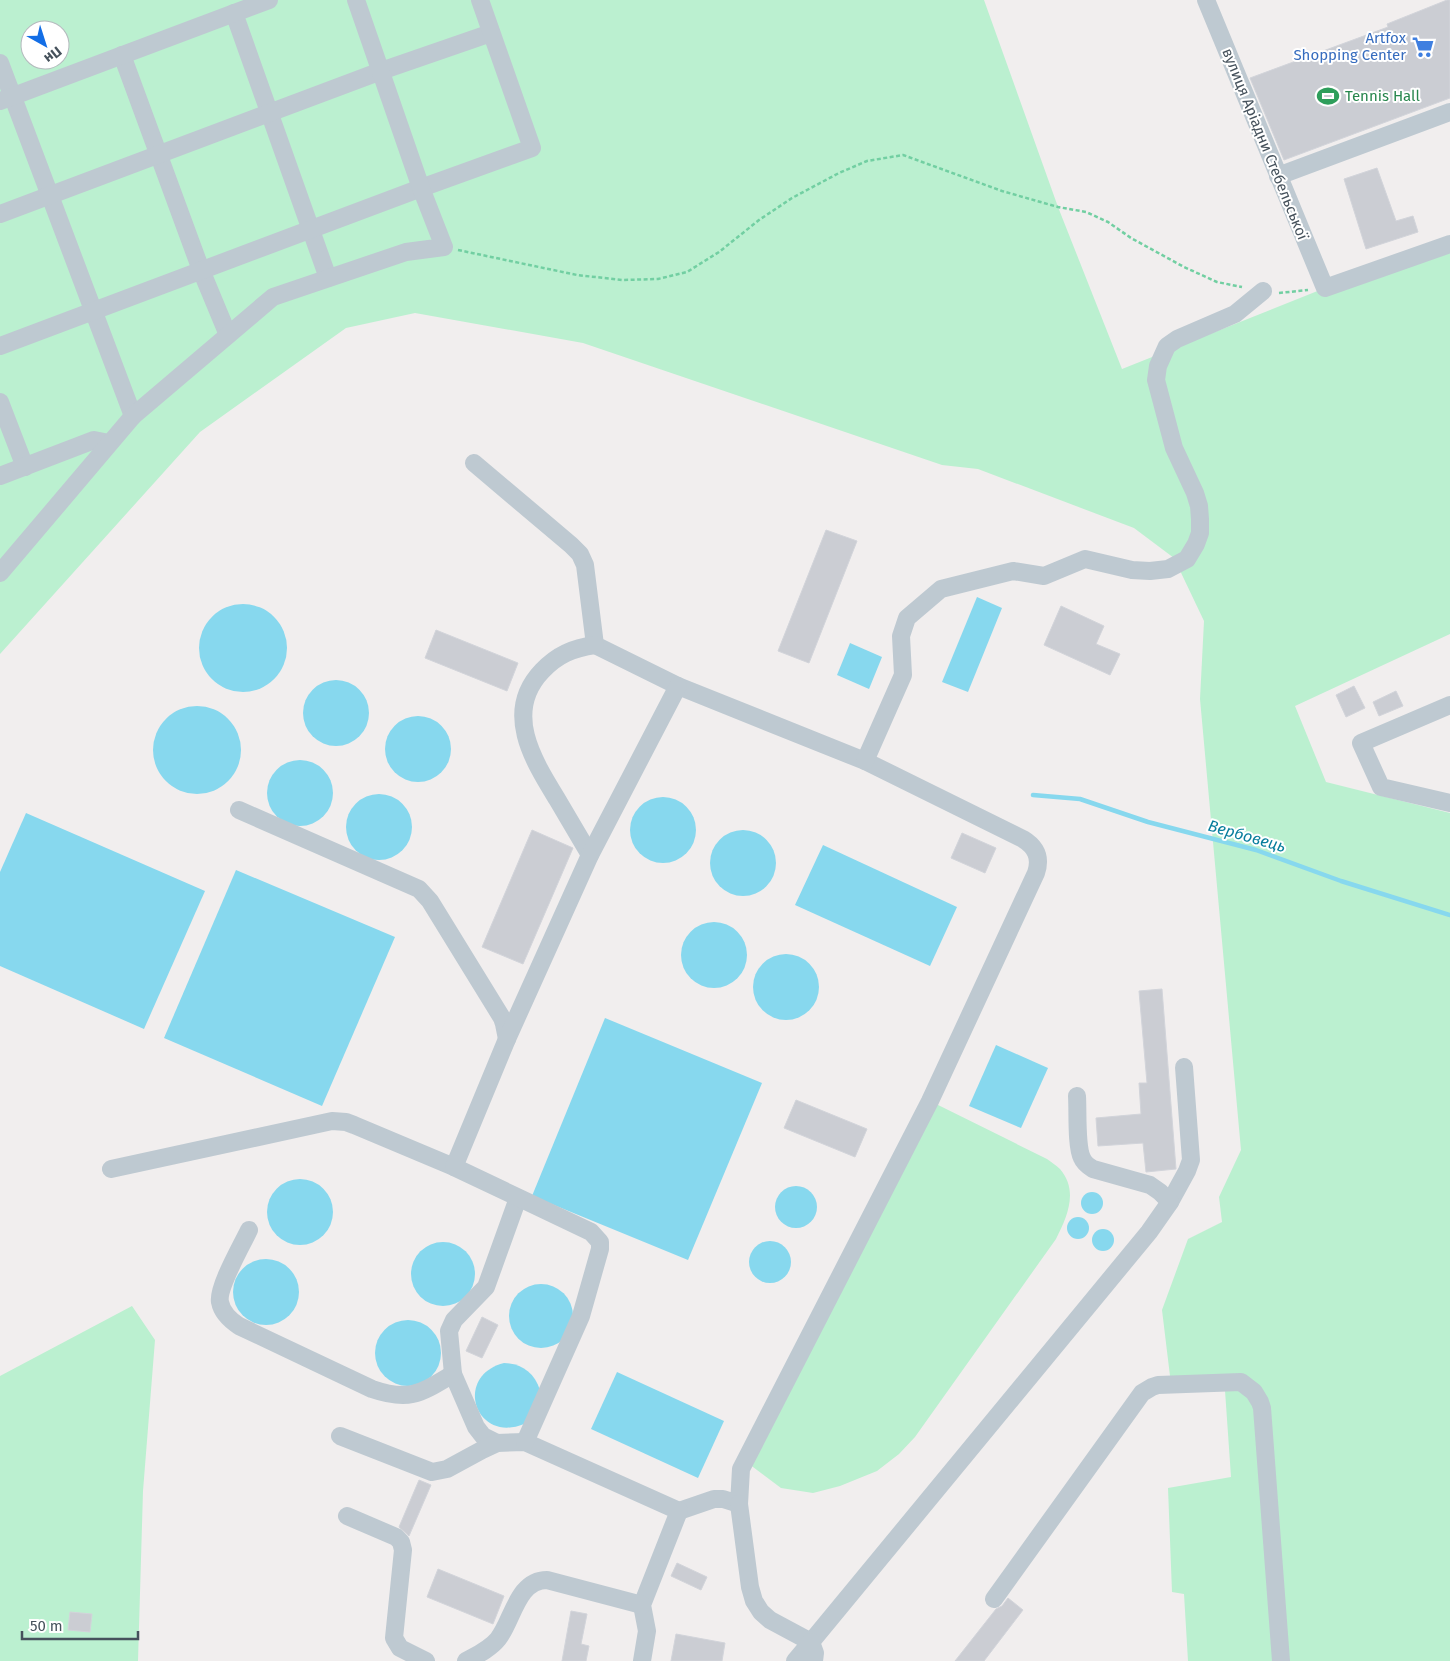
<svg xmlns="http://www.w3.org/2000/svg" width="1450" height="1661" font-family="'Fira Sans',sans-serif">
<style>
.green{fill:#bbf0d0;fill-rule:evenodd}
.water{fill:#87d8ee}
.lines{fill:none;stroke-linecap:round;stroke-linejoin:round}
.stream{stroke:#87d8ee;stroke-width:4.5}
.building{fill:#cbcdd3;stroke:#d2d4da}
.path{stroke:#72cfa2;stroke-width:2.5;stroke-dasharray:4 2.5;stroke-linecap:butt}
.minor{stroke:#bec9d1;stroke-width:18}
.labels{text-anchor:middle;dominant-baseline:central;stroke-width:4;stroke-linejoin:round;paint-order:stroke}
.shop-label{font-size:15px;fill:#366cbe;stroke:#fff;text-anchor:end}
.leisure-label{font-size:15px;fill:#27864d;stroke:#fff;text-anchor:start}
.street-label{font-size:15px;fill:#46525c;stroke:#fff}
.water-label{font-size:16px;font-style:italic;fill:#097e9d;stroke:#fff}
</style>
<rect width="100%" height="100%" fill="#f1eeee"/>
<!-- green -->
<g class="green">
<path d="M0 0H984L1058 207 1122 369 1325 288 1450 244V634L1295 706 1326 782 1450 813V1661H1188L1184 1594 1172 1592 1168 1488 1231 1477 1224 1376H1170L1162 1310 1188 1239 1222 1222 1219 1197 1241 1150 1200 699 1204 621 1174 558 1134 528 978 469 942 465 583 343 415 313 346 328 200 432 0 654ZM30 30H60V60H30Z"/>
<path d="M930 1101 1047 1159C1051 1162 1056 1165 1060 1169 1079 1191 1067 1217 1056 1239L915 1437 899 1454 877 1471 840 1486 813 1493 781 1488 745 1461Z"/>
<path d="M132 1306 155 1340 143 1491 138 1661H0V1376Z"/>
</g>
<!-- water -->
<g class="water">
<path d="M977 597 1002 608 968 692 942 682Z"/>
<circle cx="243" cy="648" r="44"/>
<path d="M850 643 882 657 869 689 837 675Z"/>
<circle cx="336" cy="713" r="33"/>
<circle cx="197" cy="750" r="44"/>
<circle cx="418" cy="749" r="33"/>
<circle cx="300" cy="793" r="33"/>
<circle cx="379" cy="827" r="33"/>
<circle cx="663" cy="830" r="33"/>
<path d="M26 813 205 891 144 1029 0 966V872Z"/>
<circle cx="743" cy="863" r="33"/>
<path d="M823 845 957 907 930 966 795 905Z"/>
<path d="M236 870 395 937 322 1106 164 1038Z"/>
<circle cx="714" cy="955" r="33"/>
<circle cx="786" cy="987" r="33"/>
<path d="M605 1018 762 1083 688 1260 532 1196Z"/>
<path d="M996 1045 1048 1068 1021 1128 969 1106Z"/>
<circle cx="300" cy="1212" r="33"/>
<circle cx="796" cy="1207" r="21"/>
<circle cx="1092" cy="1203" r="11"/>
<circle cx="1078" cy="1228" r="11"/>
<circle cx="1103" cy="1240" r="11"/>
<circle cx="770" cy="1262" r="21"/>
<circle cx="443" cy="1274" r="32"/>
<circle cx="266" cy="1292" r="33"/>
<circle cx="541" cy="1316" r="32"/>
<circle cx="408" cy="1353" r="33"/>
<path d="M504 1363C523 1364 534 1373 540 1390L524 1424C475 1444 453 1376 504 1363Z"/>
<path d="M617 1372 724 1421 698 1478 591 1429Z"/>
</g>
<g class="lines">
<!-- stream -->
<path class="stream" d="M1033 795 1080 799 1148 822 1256 850 1341 881 1450 915"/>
</g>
<!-- building -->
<g class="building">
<path d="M1447 0H1450V98L1284 160 1250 78 1388 27 1387 24Z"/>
<path d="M1377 168 1396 221 1413 216 1418 232 1366 249 1344 179Z"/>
<path d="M826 530 857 541 809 663 778 651Z"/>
<path d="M1061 606 1104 626 1096 644 1120 654 1110 675 1044 645Z"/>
<path d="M436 630 518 663 507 691 425 658Z"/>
<path d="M1354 686 1365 708 1346 717 1336 695Z"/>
<path d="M1396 691 1403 706 1379 716 1373 702Z"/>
<path d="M532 830 573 848 523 964 482 947Z"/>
<path d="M962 833 996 848 985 873 951 858Z"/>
<path d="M1162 989 1176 1169 1146 1172 1143 1143 1098 1146 1096 1118 1141 1114 1139 1083H1147L1139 991Z"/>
<path d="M796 1100 867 1129 855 1157 784 1128Z"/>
<path d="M482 1317 498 1325 482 1358 466 1351Z"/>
<path d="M419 1480 431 1485 409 1536 399 1527Z"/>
<path d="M677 1563 707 1577 701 1590 671 1576Z"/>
<path d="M438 1569 504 1596 493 1624 427 1597Z"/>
<path d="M1008 1598 1023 1610 984 1661H955L996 1609 1002 1606Z"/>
<path d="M571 1611 587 1614 581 1644 589 1646 586 1661H562Z"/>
<path d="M70 1612 92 1614 90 1632 68 1630Z"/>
<path d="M676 1634 725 1643 722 1661H671Z"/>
</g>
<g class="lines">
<!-- path -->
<g class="path">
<path d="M458 250 577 275 622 280 658 279 687 272 719 252 759 220 792 198 839 173 867 161 903 155 1002 191 1058 207 1086 212 1108 222 1131 238 1184 267 1217 282 1242 287"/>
<path d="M1279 293 1308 290"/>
</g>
<!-- minor -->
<g class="minor">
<path d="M1206 0 1325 288 1450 244"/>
<path d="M234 13 328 278"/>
<path d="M122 55 201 270 228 335"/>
<path d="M0 63 133 416"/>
<path d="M0 101 269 0"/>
<path d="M1278 176 1450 112"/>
<path d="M0 214 381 71 491 33"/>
<path d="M0 346 421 188 532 148 480 0"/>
<path d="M0 402 25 467"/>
<path d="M474 463 571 545 580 554 585 565 595 645 678 686 865 761 1023 839C1036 847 1041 858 1036 873L930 1101 741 1469 739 1504 723 1499H714L679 1511"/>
<path d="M0 476 94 440 109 443"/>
<path d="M0 573 133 416 273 297 406 252 444 247 421 188 356 0"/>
<path d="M1450 705 1361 743 1381 787 1450 803"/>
<path d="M865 761 903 675 901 636 907 618 941 589 1013 571 1044 576 1085 559 1132 570 1150 571 1168 569 1187 559 1196 544 1200 533V519L1199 506 1195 493 1174 448 1156 380 1158 366 1167 346 1177 339 1235 314 1263 291"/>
<path d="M239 810 419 889 430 901 502 1018 504 1024 507 1039"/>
<path d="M590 855C579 836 568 818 557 799 533 760 503 712 542 671 557 655 573 648 595 645"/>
<path d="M111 1169 332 1121 346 1122 354 1125 454 1167"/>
<path d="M1170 1202 1187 1171 1191 1160 1184 1067"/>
<path d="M249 1230C242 1245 217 1288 220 1302 222 1313 230 1320 239 1326L372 1389C410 1402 421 1393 453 1374L476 1427 483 1436 497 1443"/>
<path d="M453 1374 449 1331 454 1320 486 1287 518 1198"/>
<path d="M340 1436 432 1472 447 1469 482 1450 497 1443 525 1442 679 1511 642 1605 647 1631 642 1661"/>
<path d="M525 1442 581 1316 600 1249V1242L591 1232 454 1167 507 1039 590 855 678 686"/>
<path d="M739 1504 750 1587 754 1601 761 1612 770 1620 811 1642 1149 1232 1170 1202 1160 1192 1150 1185 1093 1169C1088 1166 1084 1163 1082 1158 1076 1146 1078 1111 1077 1096"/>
<path d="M347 1516 396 1537 401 1542 403 1550 394 1638 400 1648 426 1661"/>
<path d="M994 1599 1142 1393 1152 1387 1158 1385 1241 1382 1254 1392 1260 1402 1262 1408 1281 1661"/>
<path d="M466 1661C477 1655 490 1649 498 1639 513 1620 517 1580 547 1580L642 1605"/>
<path d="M795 1661 811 1642 815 1653 814 1661"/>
</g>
</g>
<!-- icons -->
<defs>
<g id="supermarket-bare" transform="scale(1.725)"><path d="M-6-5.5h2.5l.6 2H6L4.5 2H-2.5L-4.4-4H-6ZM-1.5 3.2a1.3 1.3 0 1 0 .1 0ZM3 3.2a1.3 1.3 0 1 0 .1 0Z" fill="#3f7fe0" stroke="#fff" stroke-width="2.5" paint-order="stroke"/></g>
<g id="stadium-bare" transform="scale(1.725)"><path d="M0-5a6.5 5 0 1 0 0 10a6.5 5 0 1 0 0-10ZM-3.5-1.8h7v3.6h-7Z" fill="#2e9e5b" stroke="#fff" stroke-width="2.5" paint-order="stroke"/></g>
</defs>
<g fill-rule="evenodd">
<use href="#supermarket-bare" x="1423" y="47"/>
<use href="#stadium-bare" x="1328" y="96"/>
</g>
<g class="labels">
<!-- shop labels -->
<g class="shop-label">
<text x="1406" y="38">Artfox<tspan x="1406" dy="17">Shopping Center</tspan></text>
</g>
<!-- leisure labels -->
<g class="leisure-label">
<text x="1345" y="96">Tennis Hall</text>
</g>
<!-- street labels -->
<g class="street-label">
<text transform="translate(1265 144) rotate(68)">вулиця Аріадни Стебельської</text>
</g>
<!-- water labels -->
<g class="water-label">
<text transform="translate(1247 836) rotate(16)">Вербовець</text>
</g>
</g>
<!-- north arrow -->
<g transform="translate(45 45) rotate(141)"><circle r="24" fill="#ffffff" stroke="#b5babe"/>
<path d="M0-4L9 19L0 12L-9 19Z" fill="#136ee6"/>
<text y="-8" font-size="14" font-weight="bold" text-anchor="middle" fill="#46525c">Пн</text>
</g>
<!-- scale -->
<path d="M22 1631v8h116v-8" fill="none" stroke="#46525c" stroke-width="2.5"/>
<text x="30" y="1631" font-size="15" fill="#46525c" stroke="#ffffff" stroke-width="4" paint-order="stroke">50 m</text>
</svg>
